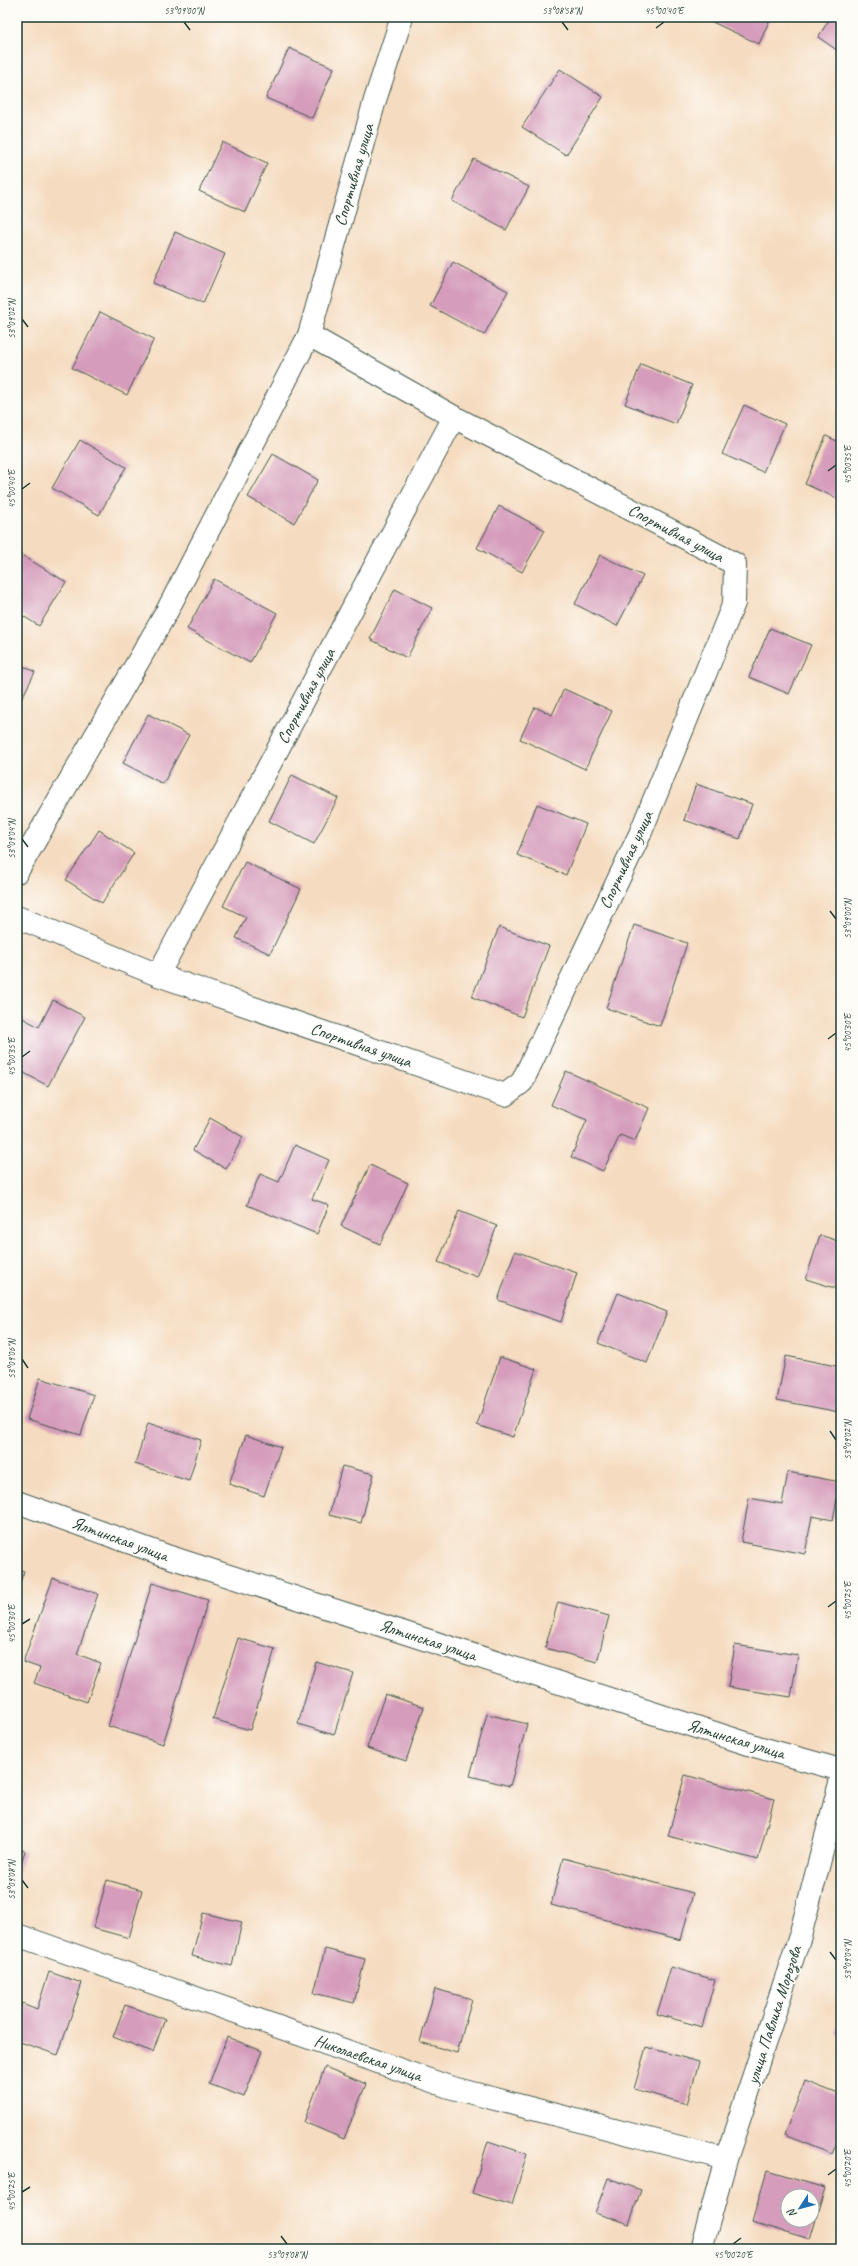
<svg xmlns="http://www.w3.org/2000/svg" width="858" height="2266" font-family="Caveat,sans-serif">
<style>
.building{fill:#d59cbb;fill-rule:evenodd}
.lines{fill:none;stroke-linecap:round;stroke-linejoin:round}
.minor-casing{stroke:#3f5549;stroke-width:24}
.minor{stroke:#fff;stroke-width:22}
.ticks{fill:none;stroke:#1f3d34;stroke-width:1.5}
.labels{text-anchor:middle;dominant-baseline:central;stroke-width:3.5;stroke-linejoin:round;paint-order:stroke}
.street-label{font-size:17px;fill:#1f3d34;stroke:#fdfcf7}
.neatline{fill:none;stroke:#1f3d34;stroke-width:1.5}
.ticks-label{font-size:10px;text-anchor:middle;fill:#1f3d34}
</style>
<rect width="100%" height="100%" fill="#fdfcf7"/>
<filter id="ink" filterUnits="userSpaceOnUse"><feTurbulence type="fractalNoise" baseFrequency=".025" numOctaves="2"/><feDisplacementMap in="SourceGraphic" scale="8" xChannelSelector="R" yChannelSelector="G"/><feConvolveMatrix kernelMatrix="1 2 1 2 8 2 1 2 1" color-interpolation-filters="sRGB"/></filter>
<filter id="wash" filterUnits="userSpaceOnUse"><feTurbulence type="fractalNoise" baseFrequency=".012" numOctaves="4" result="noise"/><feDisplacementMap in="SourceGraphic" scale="16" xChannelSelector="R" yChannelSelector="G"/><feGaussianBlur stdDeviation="0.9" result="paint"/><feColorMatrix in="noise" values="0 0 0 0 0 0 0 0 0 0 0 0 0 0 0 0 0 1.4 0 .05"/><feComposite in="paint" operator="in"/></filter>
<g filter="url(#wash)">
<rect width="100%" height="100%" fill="#f5dbbf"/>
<g id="blocks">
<!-- building -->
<g class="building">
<path d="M702 17H771L759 44Z"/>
<path d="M831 17H841V53L818 37Z"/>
<path d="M289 48 334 68 312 118 266 98Z"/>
<path d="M560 69 603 97 566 155 522 127Z"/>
<path d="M222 142 267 163 245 212 199 191Z"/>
<path d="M474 159 529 187 506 230 452 201Z"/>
<path d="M175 232 225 254 203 304 153 283Z"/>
<path d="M453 262 508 291 484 335 430 306Z"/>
<path d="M100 312 154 339 127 395 72 368Z"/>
<path d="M641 364 692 385 676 424 625 404Z"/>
<path d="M744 405 785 424 763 472 722 454Z"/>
<path d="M826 436 841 443V500L805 484Z"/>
<path d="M80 440 126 467 99 515 52 488Z"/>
<path d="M273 454 318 480 294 523 248 497Z"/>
<path d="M499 506 545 530 522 572 477 548Z"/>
<path d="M17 552 66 582 39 626 17 612Z"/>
<path d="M600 555 643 576 617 626 575 604Z"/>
<path d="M214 579 277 613 250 663 187 629Z"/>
<path d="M395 589 432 608 407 658 370 639Z"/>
<path d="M770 628 811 645 789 694 749 677Z"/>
<path d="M17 663 35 672 17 708Z"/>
<path d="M564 689 612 711 585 769 520 739 535 707 552 715Z"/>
<path d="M148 714 189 735 163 784 123 763Z"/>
<path d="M292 775 338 798 314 844 269 821Z"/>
<path d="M696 784 752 804 740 839 684 820Z"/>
<path d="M537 804 586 824 566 875 517 855Z"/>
<path d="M99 830 134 853 102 903 66 880Z"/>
<path d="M245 862 301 889 270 954 236 938 246 917 223 906Z"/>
<path d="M634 925 687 943 660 1026 606 1008Z"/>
<path d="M499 927 549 946 522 1017 472 997Z"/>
<path d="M53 1000 85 1017 48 1086 17 1069V1015L39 1027Z"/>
<path d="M566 1071 649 1108 635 1141 620 1135 603 1171 571 1157 587 1120 551 1105Z"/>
<path d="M210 1118 243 1137 226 1169 193 1150Z"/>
<path d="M295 1145 329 1160 312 1199 329 1205 317 1234 247 1205 260 1174 279 1182Z"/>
<path d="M370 1165 408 1183 380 1244 341 1226Z"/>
<path d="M459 1211 497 1226 477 1277 438 1262Z"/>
<path d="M820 1235 841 1242V1290L806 1279Z"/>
<path d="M515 1251 577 1273 561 1322 498 1300Z"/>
<path d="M618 1293 667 1312 647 1363 598 1343Z"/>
<path d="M786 1356 841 1367V1400L839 1412 777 1400Z"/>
<path d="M500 1357 536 1369 513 1437 477 1425Z"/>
<path d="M40 1378 94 1395 81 1435 27 1419Z"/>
<path d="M148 1423 201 1440 189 1481 135 1464Z"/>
<path d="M246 1435 281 1447 264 1496 229 1484Z"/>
<path d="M342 1466 374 1474 361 1523 329 1515Z"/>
<path d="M788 1472 840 1482 833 1520 812 1516 805 1554 741 1542 749 1498 782 1504Z"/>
<path d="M17 1569 24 1571 17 1592Z"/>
<path d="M53 1578 98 1594 77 1654 101 1663 87 1702 34 1683 40 1668 23 1662Z"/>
<path d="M152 1583 208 1600 163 1744 108 1726Z"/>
<path d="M558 1602 609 1616 597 1662 545 1648Z"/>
<path d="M238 1638 275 1649 250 1730 213 1719Z"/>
<path d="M735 1645 798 1655 791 1697 728 1687Z"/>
<path d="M316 1662 353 1673 334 1735 298 1724Z"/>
<path d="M385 1694 424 1707 406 1761 367 1748Z"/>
<path d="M487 1714 527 1724 510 1786 470 1776Z"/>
<path d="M685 1775 774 1799 758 1860 668 1836Z"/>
<path d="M17 1849 25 1851 17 1877Z"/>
<path d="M563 1858 693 1893 681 1940 551 1905Z"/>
<path d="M107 1880 142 1890 129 1938 93 1928Z"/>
<path d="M203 1913 242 1922 232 1966 192 1956Z"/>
<path d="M325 1949 365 1959 354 2003 314 1993Z"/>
<path d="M671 1967 715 1980 702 2027 657 2014Z"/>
<path d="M49 1972 82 1983 58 2055 17 2041V2017L22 2003 37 2009Z"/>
<path d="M435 1989 472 1999 457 2053 420 2042Z"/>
<path d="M125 2005 165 2019 153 2052 113 2037Z"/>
<path d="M841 2018V2036L835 2034Z"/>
<path d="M227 2037 262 2051 244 2097 209 2084Z"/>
<path d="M646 2047 699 2062 687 2104 634 2089Z"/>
<path d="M325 2067 366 2084 344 2139 304 2122Z"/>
<path d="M805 2081 841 2095V2132L832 2154 784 2135Z"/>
<path d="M488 2141 527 2154 512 2205 472 2193Z"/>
<path d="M767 2171 825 2188 810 2239 752 2222ZM788 2196H812V2220H788Z"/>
<path d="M608 2178 641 2190 629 2224 595 2213Z"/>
</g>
</g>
</g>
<g filter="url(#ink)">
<use href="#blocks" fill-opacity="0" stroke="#3f5549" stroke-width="1"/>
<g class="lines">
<!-- minor casing -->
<g class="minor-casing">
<g id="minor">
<path d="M17 872 166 613 309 335 375 100 402 17"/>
<path d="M17 917 158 975 505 1095 522 1082 640 834 734 603 735 564 454 417 309 335"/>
<path d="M158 975 454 417"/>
<path d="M17 1502 170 1557 758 1747 841 1770"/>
<path d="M17 1935 449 2087 726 2159"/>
<path d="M701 2249 726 2159 800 1936 841 1779"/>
</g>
</g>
<!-- minor -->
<use href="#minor" class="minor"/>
</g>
</g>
<!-- ticks -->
<path class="ticks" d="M184 22 190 30M562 22 568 30M656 28 664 22M22 319 28 327M828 471 836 465M22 489 30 483M22 839 28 847M830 911 836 919M828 1039 836 1033M22 1057 30 1051M22 1359 28 1368M830 1431 836 1440M828 1607 836 1601M22 1624 30 1619M22 1880 28 1888M830 1952 836 1960M828 2175 836 2169M22 2192 30 2187M281 2236 287 2244M733 2244 741 2238"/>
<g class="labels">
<!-- street labels -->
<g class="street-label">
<text transform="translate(354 175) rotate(-74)">Спортивная улица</text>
<text transform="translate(676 533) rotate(28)">Спортивная улица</text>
<text transform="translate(306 696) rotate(-62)">Спортивная улица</text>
<text transform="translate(626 860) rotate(-65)">Спортивная улица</text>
<text transform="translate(361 1045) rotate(19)">Спортивная улица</text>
<text transform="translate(120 1539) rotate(20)">Ялтинская улица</text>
<text transform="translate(428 1640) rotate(18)">Ялтинская улица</text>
<text transform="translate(736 1739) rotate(17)">Ялтинская улица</text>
<text transform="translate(774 2015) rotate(-72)">улица Павлика Морозова</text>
<text transform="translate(368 2058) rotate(19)">Николаевская улица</text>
</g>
</g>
<!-- margin -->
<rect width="858" height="2266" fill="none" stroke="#fdfcf7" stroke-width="44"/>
<!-- north arrow -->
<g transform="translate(800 2208) rotate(234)"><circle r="19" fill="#fdfcf7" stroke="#a4b0a9"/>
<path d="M0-3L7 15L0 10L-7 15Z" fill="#1f6fb2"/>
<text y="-6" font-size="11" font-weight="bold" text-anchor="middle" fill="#1f3d34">N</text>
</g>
<rect x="22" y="22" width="814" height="2222" class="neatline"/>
<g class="ticks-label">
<text x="184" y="14">53°09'00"N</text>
<text x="562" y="14">53°08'58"N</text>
<text x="664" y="14">45°00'40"E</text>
<text transform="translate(11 319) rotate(-90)" y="4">53°09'02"N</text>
<text transform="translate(847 465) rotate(-90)" y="4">45°00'35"E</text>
<text transform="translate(11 489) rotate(-90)" y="4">45°00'40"E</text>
<text transform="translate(11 839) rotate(-90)" y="4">53°09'04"N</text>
<text transform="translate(847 919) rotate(-90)" y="4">53°09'00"N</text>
<text transform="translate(847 1033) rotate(-90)" y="4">45°00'30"E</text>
<text transform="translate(11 1057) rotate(-90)" y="4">45°00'35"E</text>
<text transform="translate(11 1359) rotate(-90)" y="4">53°09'06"N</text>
<text transform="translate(847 1440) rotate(-90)" y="4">53°09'02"N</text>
<text transform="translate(847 1601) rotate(-90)" y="4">45°00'25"E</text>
<text transform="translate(11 1624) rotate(-90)" y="4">45°00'30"E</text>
<text transform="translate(11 1880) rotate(-90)" y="4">53°09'08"N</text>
<text transform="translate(847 1960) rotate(-90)" y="4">53°09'04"N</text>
<text transform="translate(847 2169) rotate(-90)" y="4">45°00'20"E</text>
<text transform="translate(11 2192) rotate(-90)" y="4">45°00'25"E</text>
<text x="287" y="2258">53°09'08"N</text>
<text x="733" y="2258">45°00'20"E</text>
</g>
</svg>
